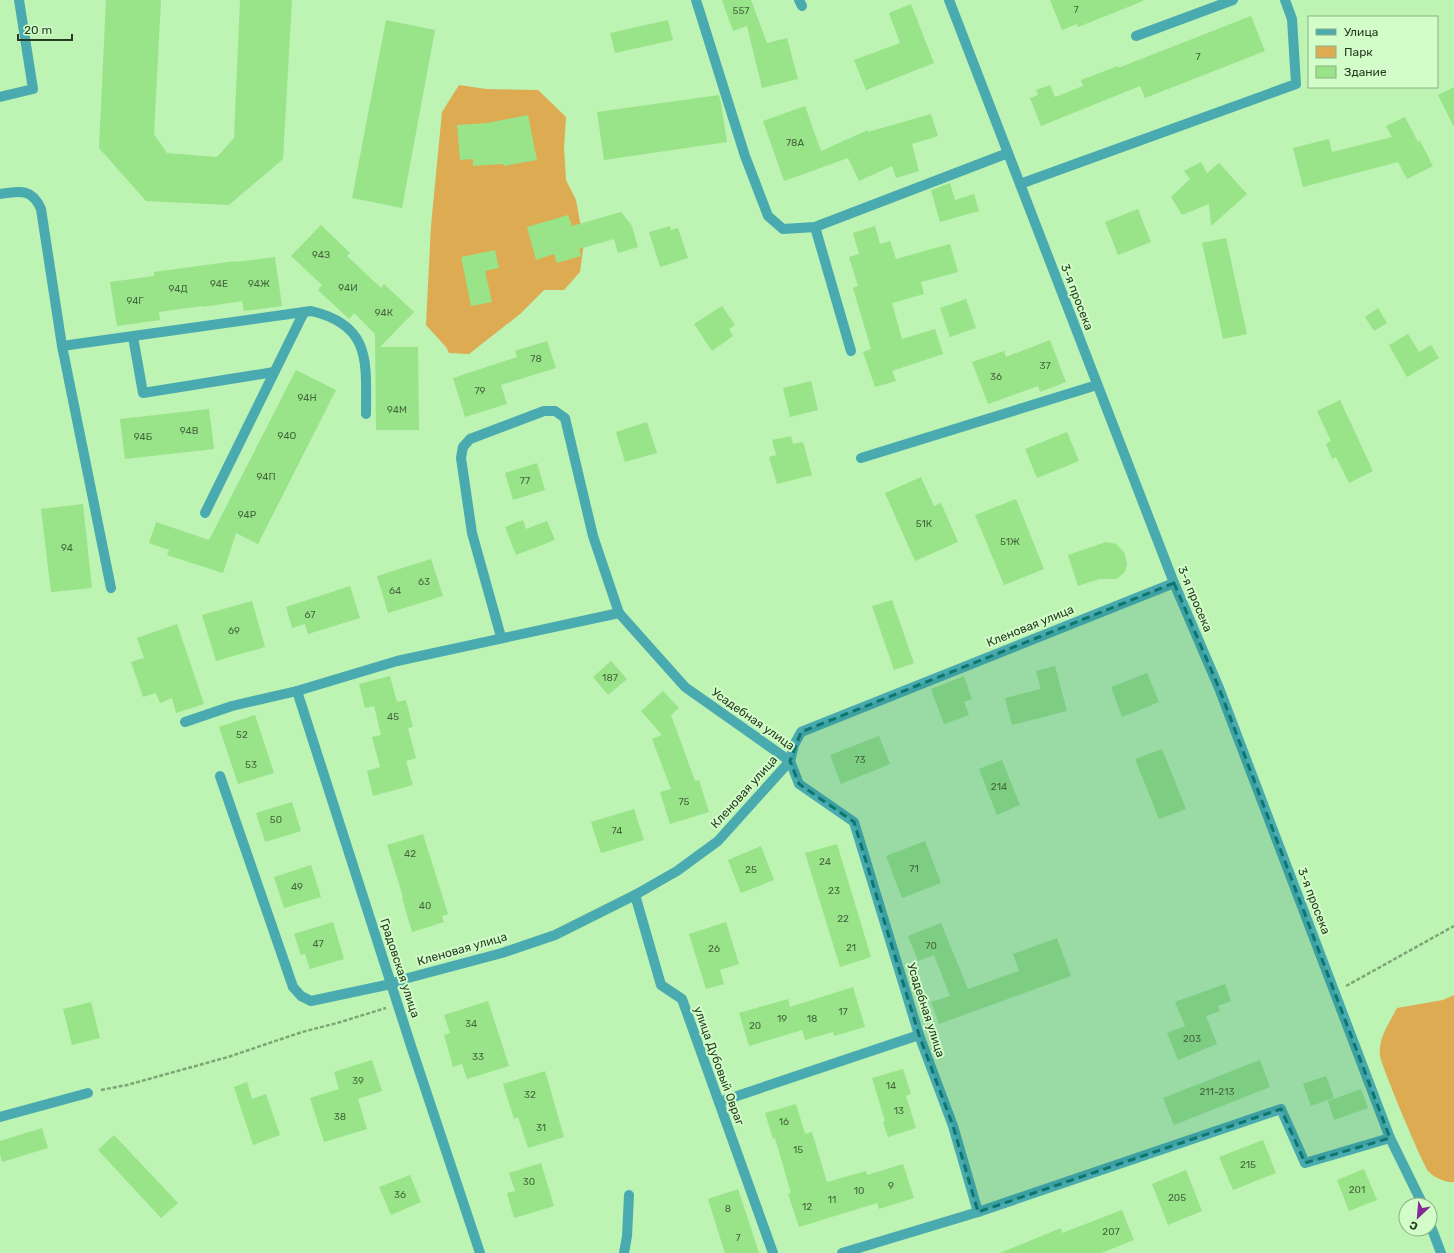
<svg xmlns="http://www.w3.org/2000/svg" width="1454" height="1253" font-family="Rubik,sans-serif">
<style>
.green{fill:#dcab52}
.building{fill:#99e389}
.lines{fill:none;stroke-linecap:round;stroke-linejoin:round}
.path{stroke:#7da575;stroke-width:2.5;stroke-dasharray:4 2;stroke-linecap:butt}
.minor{stroke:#49aab0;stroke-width:10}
.marked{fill:#0f766e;fill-opacity:0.2;stroke:#0f766e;stroke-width:3;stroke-dasharray:8 5;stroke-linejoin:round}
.labels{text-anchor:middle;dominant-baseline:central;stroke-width:4;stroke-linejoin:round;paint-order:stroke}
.number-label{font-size:10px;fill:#44663c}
.street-label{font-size:12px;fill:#273c22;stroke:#d2fdc9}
</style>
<rect width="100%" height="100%" fill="#bdf3b3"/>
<!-- green -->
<g class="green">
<path d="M459 85 486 89 538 90 566 117 564 148 566 180 576 200 584 243 580 272 564 290H544L520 314 469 354 449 353 446 347 426 325 431 226 442 112Z"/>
<path d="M1454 995V1182C1446 1183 1435 1178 1429 1172 1424 1168 1381 1065 1380 1056 1378 1038 1389 1024 1397 1008L1443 1000Z"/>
</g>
<!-- building -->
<g class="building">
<path d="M106 0H161L154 134 167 153 217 157 234 138 240 0H292L283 159 229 205 146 201 99 148Z"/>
<path d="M722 0H751L767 43 787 38 798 79 762 88 747 26 733 31Z"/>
<path d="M1050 0H1143V1L1078 27 1077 24 1062 30Z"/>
<path d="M911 4 934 63 866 90 854 60 900 43 889 13Z"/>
<path d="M1251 16 1265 51 1145 98 1140 86 1041 126 1030 98 1038 95 1036 90 1050 85 1055 97 1083 86 1081 80 1118 66V68Z"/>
<path d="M386 20 435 30 402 208 352 198Z"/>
<path d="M668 20 673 40 615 53 610 33Z"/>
<path d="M1454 87V127L1438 95Z"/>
<path d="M719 95 721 103 727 142 604 160 597 112Z"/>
<path d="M805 106 821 151 868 130V132L931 114 938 136 912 144 919 171 896 178 892 166 859 181 848 158 784 181 763 121Z"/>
<path d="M528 115 537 160 504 166 503 164 473 166V159L460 160 457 125 487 123Z"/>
<path d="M1405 117 1418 142 1420 141 1433 166 1407 179 1398 162 1303 187 1293 148 1329 139 1332 152 1392 137 1386 126Z"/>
<path d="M1201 162 1207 173 1219 163 1247 194 1211 226 1209 204 1182 215 1171 197 1190 179 1184 171Z"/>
<path d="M950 183 955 200 974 194 979 211 940 222 931 190Z"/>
<path d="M1138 209 1151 242 1118 255 1105 222Z"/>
<path d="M621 212 632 226 638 247 618 253 614 239 579 249 581 256 557 263 554 254 536 260 527 227 568 215 572 226Z"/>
<path d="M321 225 350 253 347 256 381 288 384 284 414 312 380 347H418L419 430H376L375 334 354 313 349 319 318 290 322 285 291 256Z"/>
<path d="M670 226 671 230 678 228 688 258 660 267 649 232Z"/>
<path d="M875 226 880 244 890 241 896 259 950 244 958 272 921 282 924 294 892 303 902 339 935 329 943 354 892 371 896 381 875 387 863 352 871 349 853 288 858 286 849 257 859 254 853 233Z"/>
<path d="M1226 238 1247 334 1223 339 1202 243Z"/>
<path d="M495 250 499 268 485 271 492 302 471 306 461 257Z"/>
<path d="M275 257 282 306 244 311 242 301 203 307V306L159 312 160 320 117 326 110 282 154 276V272L235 261V262Z"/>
<path d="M966 299 976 328 950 337 940 308Z"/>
<path d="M722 306 735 325 729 329 733 336 712 351 694 324Z"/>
<path d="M1378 308 1387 323 1374 331 1365 317Z"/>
<path d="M1408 334 1419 352 1431 345 1439 358 1407 377 1389 345Z"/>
<path d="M1050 340 1066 382 1040 392 1038 386 988 404 972 362 1004 351 1006 357Z"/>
<path d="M547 341 556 368 501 385 507 404 465 417 453 378 517 357 515 351Z"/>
<path d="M296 370 336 390 258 544 236 533 223 573 167 555 169 550 149 543 156 522 209 540Z"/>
<path d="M811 381 818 410 790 417 783 388Z"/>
<path d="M1340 400 1373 471 1349 483 1336 457 1332 459 1326 444 1331 441 1317 411Z"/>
<path d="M209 409 214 449 125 459 120 419Z"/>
<path d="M647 422 657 453 625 462 616 432Z"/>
<path d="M1067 432 1079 461 1037 478 1025 449Z"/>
<path d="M791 436 793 444 803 442 812 475 777 484 769 457 776 455 772 440Z"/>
<path d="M537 463 545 490 513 500 505 473Z"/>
<path d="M921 477 934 506 941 503 958 542 915 561 885 493Z"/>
<path d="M1016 499 1044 569 1004 585 975 515Z"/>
<path d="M83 504 92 588 51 592 41 509Z"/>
<path d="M523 520 526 529 547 521 555 540 516 555 505 527Z"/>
<path d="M1106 542 1116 544 1124 552 1127 563 1125 572 1116 579H1099L1078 586 1068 555Z"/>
<path d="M431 559 443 596 388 613 377 576Z"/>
<path d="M350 586 360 618 308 634 305 624 292 628 286 607Z"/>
<path d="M892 600 914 663 894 670 872 606Z"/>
<path d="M252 601 265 647 216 661 202 615Z"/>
<path d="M177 624 204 704 176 713 172 698 160 703 156 693 143 697 131 662 144 658 137 638Z"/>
<path d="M611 661 627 679 608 695 593 677Z"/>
<path d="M1055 666 1067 711 1012 725 1005 698 1041 689 1036 671Z"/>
<path d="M1147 673 1159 702 1122 717 1111 687Z"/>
<path d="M390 676 397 702 406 700 413 727 408 728 416 758 406 761 413 785 373 796 367 771 380 767 372 737 381 735 374 706 365 708 359 684Z"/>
<path d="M964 676 972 699 964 702 969 715 944 724 931 689Z"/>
<path d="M663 691 679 708 671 715 695 781 699 780 709 812 670 824 660 792 671 789 652 739 662 735 641 711Z"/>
<path d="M255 715 274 773 238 784 219 727Z"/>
<path d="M879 736 890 764 841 784 830 755Z"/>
<path d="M1162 749 1186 809 1159 819 1135 759Z"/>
<path d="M1002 760 1020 805 997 815 979 769Z"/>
<path d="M292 802 301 831 265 842 256 813Z"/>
<path d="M634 809 644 840 601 853 591 822Z"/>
<path d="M423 834 448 914 442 916 444 922 412 932 402 898 403 897 387 845Z"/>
<path d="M925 841 941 883 902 898 886 856Z"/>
<path d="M837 844 871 957 840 967 805 853Z"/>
<path d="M761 846 774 880 741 893 728 860Z"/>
<path d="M311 865 321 897 284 908 274 877Z"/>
<path d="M333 922 344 959 310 969 305 954 301 955 294 934Z"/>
<path d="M726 922 739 964 720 970 724 984 706 989 689 934Z"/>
<path d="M941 923 968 989 1019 971 1013 954 1057 938 1071 976 939 1024 931 1002 950 996 934 955 918 961 908 936Z"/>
<path d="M1225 984 1231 1001 1218 1006 1220 1011 1206 1016 1217 1044 1178 1060 1167 1033 1185 1026 1175 1002Z"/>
<path d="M853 987 865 1027 834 1036 833 1032 805 1040 802 1030 749 1046 739 1013 788 999 790 1007Z"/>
<path d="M488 1001 509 1066 467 1079 462 1064 453 1067 444 1035 450 1033 444 1015Z"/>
<path d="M91 1002 100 1038 72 1045 63 1009Z"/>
<path d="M372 1060 382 1091 358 1099 367 1129 324 1142 310 1098 339 1089 334 1072Z"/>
<path d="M1260 1060 1270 1087 1174 1125 1163 1098Z"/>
<path d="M903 1069 911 1094 906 1096 916 1128 888 1137 883 1122 885 1121 872 1078Z"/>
<path d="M545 1071 564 1137 528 1148 518 1117 514 1119 503 1084Z"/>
<path d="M1326 1076 1334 1098 1311 1106 1303 1084Z"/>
<path d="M247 1082 252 1099 266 1094 280 1135 253 1145 234 1087Z"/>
<path d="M1361 1089 1368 1108 1334 1120 1328 1101Z"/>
<path d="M796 1104 805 1134 812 1132 827 1182 866 1171 867 1175 903 1164 914 1198 879 1209 877 1203 799 1227 788 1194 791 1193 775 1138 773 1139 765 1113Z"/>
<path d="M42 1128 48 1148 2 1162 0 1154V1141Z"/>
<path d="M114 1135 178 1203 161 1218 98 1150Z"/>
<path d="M1263 1140 1276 1173 1233 1190 1219 1157Z"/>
<path d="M541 1163 554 1206 514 1218 507 1193 515 1191 509 1173Z"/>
<path d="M1364 1169 1377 1200 1349 1211 1337 1180Z"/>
<path d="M1186 1170 1202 1211 1168 1225 1152 1184Z"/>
<path d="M410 1175 421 1202 391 1215 379 1187Z"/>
<path d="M738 1189 750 1225 759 1253H725L717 1228 708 1199Z"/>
<path d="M1122 1210 1134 1240 1101 1253H1000L1061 1228 1062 1233Z"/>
</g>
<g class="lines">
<!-- path -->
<g class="path">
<path d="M1346 986 1454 926"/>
<path d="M101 1090 127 1085 228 1057 302 1032 337 1023 386 1008"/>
</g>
<!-- minor -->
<g class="minor">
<path d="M696 0 745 156 768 216 783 229 815 227 1008 153"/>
<path d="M799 0 802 6"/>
<path d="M949 0 1174 583 1219 688 1390 1138 1423 1205"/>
<path d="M1136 36 1233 0"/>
<path d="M0 97 33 89 19 0"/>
<path d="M1020 184 1296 84 1292 19 1285 0"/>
<path d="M0 194C19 191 32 188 41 209L62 346 111 588"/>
<path d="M815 227 851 351"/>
<path d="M133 337 143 393 274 372"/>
<path d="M62 346 311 311C372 325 366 363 366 414"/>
<path d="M861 458 1097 385"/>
<path d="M205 513 304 312"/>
<path d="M501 637 472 533 461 458 463 447 470 439 544 411H555L565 418 593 536 619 613 685 687 790 761 799 784 854 822 919 1035 953 1126 978 1212"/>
<path d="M297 691 411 1046 480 1253"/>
<path d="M185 722 232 706 297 691 397 661 619 613"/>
<path d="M220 776 293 987 301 996 311 1001 391 984 408 978 502 953 555 935 635 895 677 871 718 841 790 761 794 745 801 732 1174 583"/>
<path d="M635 895 661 985 682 999 773 1253"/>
<path d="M719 1102 919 1035"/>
<path d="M0 1117 88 1093"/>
<path d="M1430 1224 1441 1253"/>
<path d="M624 1253 627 1236 629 1195"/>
<path d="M842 1253 978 1212 1281 1109 1305 1163 1390 1138"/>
</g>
</g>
<!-- marked area -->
<path class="marked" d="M1174 583 1219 688 1390 1138 1305 1163 1281 1109 978 1212 953 1126 919 1035 854 822 799 784 790 761 801 732Z"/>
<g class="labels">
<!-- number labels -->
<g class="number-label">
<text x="1076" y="10">7</text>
<text x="741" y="11">557</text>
<text x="1198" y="57">7</text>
<text x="795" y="143">78А</text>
<text x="321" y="255">94З</text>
<text x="219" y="284">94Е</text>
<text x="259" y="284">94Ж</text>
<text x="348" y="288">94И</text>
<text x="178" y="289">94Д</text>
<text x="135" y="301">94Г</text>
<text x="384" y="313">94К</text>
<text x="536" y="359">78</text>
<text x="1045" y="366">37</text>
<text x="996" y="377">36</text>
<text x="480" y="391">79</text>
<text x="307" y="398">94Н</text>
<text x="397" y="410">94М</text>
<text x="189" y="431">94В</text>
<text x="287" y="436">94О</text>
<text x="143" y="437">94Б</text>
<text x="266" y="477">94П</text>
<text x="525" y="481">77</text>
<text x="247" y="515">94Р</text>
<text x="924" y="524">51К</text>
<text x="1010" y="542">51Ж</text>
<text x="67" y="548">94</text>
<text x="424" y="582">63</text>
<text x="395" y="591">64</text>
<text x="310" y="615">67</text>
<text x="234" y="631">69</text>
<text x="610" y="678">187</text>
<text x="393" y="717">45</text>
<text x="242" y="735">52</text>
<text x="860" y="760">73</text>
<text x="251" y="765">53</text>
<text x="999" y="787">214</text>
<text x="684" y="802">75</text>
<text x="276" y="820">50</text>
<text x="617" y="831">74</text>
<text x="410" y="854">42</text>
<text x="825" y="862">24</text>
<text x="914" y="869">71</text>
<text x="751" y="870">25</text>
<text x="297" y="887">49</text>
<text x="834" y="891">23</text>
<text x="425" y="906">40</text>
<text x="843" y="919">22</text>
<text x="318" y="944">47</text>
<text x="931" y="946">70</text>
<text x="851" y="948">21</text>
<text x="714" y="949">26</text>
<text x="843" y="1012">17</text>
<text x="782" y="1019">19</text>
<text x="812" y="1019">18</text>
<text x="471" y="1024">34</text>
<text x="755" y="1026">20</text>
<text x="1192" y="1039">203</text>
<text x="478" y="1057">33</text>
<text x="358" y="1081">39</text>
<text x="891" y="1086">14</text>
<text x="1217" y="1092">211-213</text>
<text x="530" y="1095">32</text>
<text x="899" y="1111">13</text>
<text x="340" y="1117">38</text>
<text x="784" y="1122">16</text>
<text x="541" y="1128">31</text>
<text x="798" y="1150">15</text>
<text x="1248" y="1165">215</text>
<text x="529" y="1182">30</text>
<text x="891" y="1186">9</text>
<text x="1357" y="1190">201</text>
<text x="859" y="1191">10</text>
<text x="400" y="1195">36</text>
<text x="1177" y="1198">205</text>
<text x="832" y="1200">11</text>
<text x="807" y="1207">12</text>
<text x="728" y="1209">8</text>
<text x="1111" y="1232">207</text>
<text x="738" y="1238">7</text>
</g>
<!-- street labels -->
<g class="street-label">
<text transform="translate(1077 297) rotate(69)">3-я просека</text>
<text transform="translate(1195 599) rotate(67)">3-я просека</text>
<text transform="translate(1030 626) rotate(-22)">Кленовая улица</text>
<text transform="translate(753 719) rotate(35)">Усадебная улица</text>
<text transform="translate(744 792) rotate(-48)">Кленовая улица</text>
<text transform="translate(1314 901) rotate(69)">3-я просека</text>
<text transform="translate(462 949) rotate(-16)">Кленовая улица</text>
<text transform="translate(400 968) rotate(72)">Градовская улица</text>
<text transform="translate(926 1010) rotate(72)">Усадебная улица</text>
<text transform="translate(719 1066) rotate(70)">улица Дубовый Овраг</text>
</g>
</g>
<!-- legend -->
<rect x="1308" y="16" width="130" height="72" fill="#d2fdc9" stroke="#8eb086"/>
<rect x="1316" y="29" width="20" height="6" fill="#49aab0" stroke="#8eb086"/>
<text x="1344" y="36" font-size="12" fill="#273c22">Улица</text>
<rect x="1316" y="46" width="20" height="12" fill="#dcab52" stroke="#8eb086"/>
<text x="1344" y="56" font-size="12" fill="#273c22">Парк</text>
<rect x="1316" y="66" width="20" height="12" fill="#99e389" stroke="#8eb086"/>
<text x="1344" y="76" font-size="12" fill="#273c22">Здание</text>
<!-- north arrow -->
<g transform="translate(1418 1217) rotate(206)"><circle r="19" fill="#d2fdc9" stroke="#8eb086"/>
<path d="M0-3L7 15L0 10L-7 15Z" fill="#842a97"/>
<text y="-6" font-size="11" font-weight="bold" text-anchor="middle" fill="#273c22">С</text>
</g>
<!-- scale -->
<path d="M18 34v6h54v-6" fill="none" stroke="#273c22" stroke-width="2"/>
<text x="24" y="34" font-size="12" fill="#273c22" stroke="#d2fdc9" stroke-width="3" paint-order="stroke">20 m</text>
</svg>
